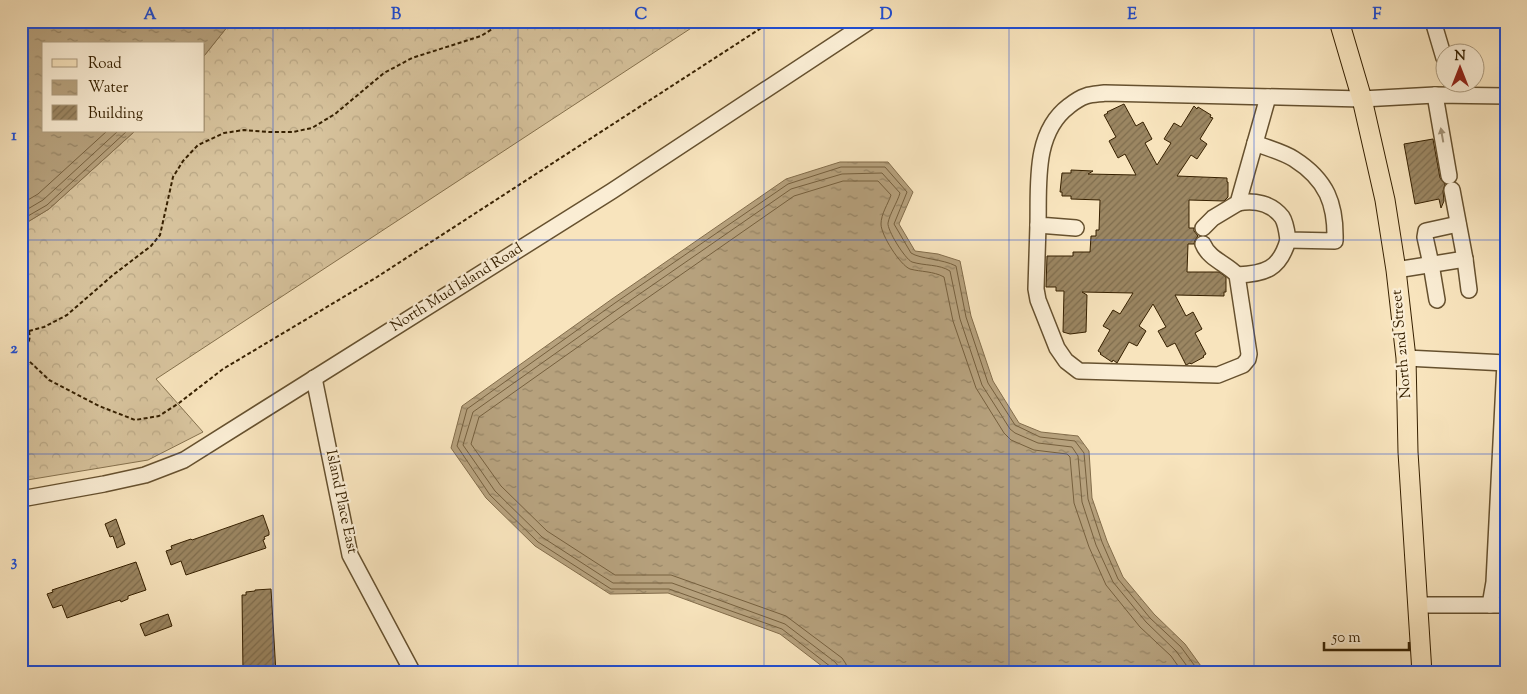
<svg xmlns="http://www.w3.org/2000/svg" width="1527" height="694" font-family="'Sorts Mill Goudy',serif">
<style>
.forest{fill:url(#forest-crowns);stroke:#86724e}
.water{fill:url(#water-ripples);stroke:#836d4b}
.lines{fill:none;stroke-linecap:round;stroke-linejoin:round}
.shore{stroke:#76603e;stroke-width:1}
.building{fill:url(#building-hatch);stroke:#362000}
.minor-casing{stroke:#66512f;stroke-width:18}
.major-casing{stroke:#362000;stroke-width:21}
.path{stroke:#362000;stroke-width:2;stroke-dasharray:4 2.5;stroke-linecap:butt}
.minor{stroke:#faedd4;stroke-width:15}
.major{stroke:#f8e4bd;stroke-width:19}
.oneway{fill:#a29175}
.grid{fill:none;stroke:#1d4ed8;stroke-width:1;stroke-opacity:0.55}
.labels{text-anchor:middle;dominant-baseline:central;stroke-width:4.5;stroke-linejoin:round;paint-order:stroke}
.street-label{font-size:15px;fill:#362000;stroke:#faedd4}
.neatline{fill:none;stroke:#1d4ed8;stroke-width:2}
.grid-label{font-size:16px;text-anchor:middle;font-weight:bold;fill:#1d4ed8}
</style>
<defs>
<pattern id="forest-crowns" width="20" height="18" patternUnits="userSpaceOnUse" patternTransform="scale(1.25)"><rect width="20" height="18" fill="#d7c39d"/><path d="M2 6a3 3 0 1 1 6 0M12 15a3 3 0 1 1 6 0" fill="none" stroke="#b9a785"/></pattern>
<pattern id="water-ripples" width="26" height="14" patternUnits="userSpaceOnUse" patternTransform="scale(1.25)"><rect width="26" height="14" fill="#b6a17d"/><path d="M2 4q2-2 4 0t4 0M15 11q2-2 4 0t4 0" fill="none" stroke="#958364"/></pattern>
<pattern id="building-hatch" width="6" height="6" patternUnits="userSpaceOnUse" patternTransform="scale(1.25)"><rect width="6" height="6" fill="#9b8662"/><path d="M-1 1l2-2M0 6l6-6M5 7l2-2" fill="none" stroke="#7f6d4e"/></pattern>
</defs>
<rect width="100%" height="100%" fill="#f8e4bd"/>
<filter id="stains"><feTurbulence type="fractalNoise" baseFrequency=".004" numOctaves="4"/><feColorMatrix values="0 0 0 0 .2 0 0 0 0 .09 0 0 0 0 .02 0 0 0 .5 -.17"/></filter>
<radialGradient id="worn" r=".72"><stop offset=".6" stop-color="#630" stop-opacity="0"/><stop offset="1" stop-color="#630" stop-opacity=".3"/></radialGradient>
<!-- forest -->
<path class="forest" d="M232 21H702L156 379 203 432 148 460 21 481V226L49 209 135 131H204V56Z"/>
<!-- water -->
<g class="water">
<path d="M21 21H232L204 56V44H44V131H135L49 209 21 226Z"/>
<path d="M840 162H888L913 192 899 224 915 251 938 254 960 261 971 316 993 381 1019 423 1041 432 1078 436 1089 451 1092 498 1107 541 1123 577 1154 614 1185 644 1206 673H831L780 634 668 593 610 594 535 546 486 498 451 448 462 406 612 299 786 179Z"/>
</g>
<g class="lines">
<!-- shore -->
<g class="shore">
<path d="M21 204 38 194 107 131"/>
<path d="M21 213 43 200 118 131"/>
<path d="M21 220 47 205 127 131"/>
<path d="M833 673 831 667 782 629 669 589H611L538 542 490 495 457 446 467 409 615 303 788 184 841 167H885L907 192 894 224 911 253C920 259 943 259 956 266L966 317 988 383 1015 425 1040 437 1075 441 1084 453 1088 499 1102 542 1118 579 1150 618 1181 647 1200 673"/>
<path d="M840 673 839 667 835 662 785 624 672 583H613L542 537 495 491 463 445 473 412 618 309 791 189 842 174 882 173 900 193C897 203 890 213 888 223 887 230 905 259 912 262 925 266 939 264 950 271L960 319 982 385 1010 429 1015 433 1038 443 1072 447 1078 456 1082 502 1096 545 1113 582 1146 622 1176 651 1192 673"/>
<path d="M847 673 846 664 842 658 786 616 671 575H615L547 531 501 486 471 444 479 417 623 315 794 196 843 181H878L891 195C888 204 881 214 881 224 881 235 900 265 910 269 921 272 933 271 944 277L953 321 976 388 1004 433 1011 440 1034 450 1067 454 1070 457 1074 503 1089 547 1106 585 1140 627 1171 656 1183 673"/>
</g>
</g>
<!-- building -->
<g class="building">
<path d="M1124 104 1136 126 1143 122 1152 139 1145 143 1157 165 1171 143 1164 139 1174 123 1181 127 1194 106 1197 109 1198 107 1211 115 1210 117 1213 118 1200 139 1207 144 1197 159 1191 155 1177 176 1227 178V182H1228V197L1224 201 1189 200V228H1194V231L1198 236 1195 240 1194 244H1188L1187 272H1219L1226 277V292H1224V296L1175 295 1186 316 1193 312 1202 329 1195 333 1206 354 1203 356 1204 357 1191 364 1190 363 1186 365 1175 343 1167 347 1158 331 1166 327 1153 304 1139 326 1146 331 1137 346 1129 342 1117 363 1113 360 1112 362 1100 354 1101 353 1098 351 1110 330 1103 326 1113 310 1120 314 1133 293 1082 292 1087 295 1086 332 1070 334 1063 332 1064 291H1056V287H1046L1047 256H1073V252H1090L1091 236H1096V230H1099L1100 200 1071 199V196H1062V192H1060L1062 173H1071V170L1093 171 1088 174 1136 175 1125 154 1118 158 1109 141 1116 137 1104 115 1108 113 1107 112Z"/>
<path d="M1433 139 1440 178 1445 184 1443 191 1444 201 1441 208 1439 199 1415 204 1404 144Z"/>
<path d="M263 515 269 532V535L264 537 265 539 263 540 266 548 186 575 181 561 171 565 166 551 172 549 171 546 191 539 192 540Z"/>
<path d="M116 519 125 544 117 548 113 536 110 537 105 524Z"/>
<path d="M136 562 146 590 128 596V599L121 602 120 600 67 618 62 605 53 608 47 594 53 592 52 590Z"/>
<path d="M271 589 276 673H243L242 595H246V592L255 591V590Z"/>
<path d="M168 614 172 626 145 636 140 624Z"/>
</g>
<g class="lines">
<!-- minor casing -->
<g class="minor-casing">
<g id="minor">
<path d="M1433 21 1444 58"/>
<path d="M1435 95 1449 176"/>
<path d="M1238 203C1254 200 1271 203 1282 217 1286 223 1287 233 1288 240L1335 241C1336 204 1327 180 1294 159 1283 152 1267 148 1255 143"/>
<path d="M1038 225 1036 289 1038 300 1057 348 1066 361 1079 371 1218 375 1243 365 1248 359 1249 354 1237 275C1227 264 1209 259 1203 244"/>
<path d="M1076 228 1038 225C1039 185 1033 133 1069 106 1074 102 1080 98 1086 96 1092 94 1099 94 1105 93L1362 99 1435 95 1506 96"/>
<path d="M1203 228 1213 218 1238 203 1268 97"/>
<path d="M1465 259 1469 290"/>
<path d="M1396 270 1465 259 1452 190"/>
<path d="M1237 275C1265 274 1280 269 1288 240"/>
<path d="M1437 300 1431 264 1425 237 1426 231 1458 224"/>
<path d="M1406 358 1506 363"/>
<path d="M314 378 350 555 413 673"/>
<path d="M21 499 104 484 145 475 184 460 612 191 870 21"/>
<path d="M1417 605H1506"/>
<path d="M1490 605 1494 582 1505 363"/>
</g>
</g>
<!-- major casing -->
<g class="major-casing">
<path id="major" d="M1339 21 1362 99 1385 200 1396 270 1406 358 1408 452 1422 673"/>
</g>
<!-- path -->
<g class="path">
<path d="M21 321C33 330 32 343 21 352"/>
<path d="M29 331 44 327 67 315 113 275 151 246 160 235 173 177 183 161 198 145 224 133 244 130 269 132H293L312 128 335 114 384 73 412 58 481 36 505 21"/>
<path d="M23 351 28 360 49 380 99 406 135 420 159 416 179 403 223 369 377 277 772 21"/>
</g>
<!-- minor -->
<use href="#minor" class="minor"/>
<!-- major -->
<use href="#major" class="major"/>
</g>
<!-- one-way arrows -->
<defs><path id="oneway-solid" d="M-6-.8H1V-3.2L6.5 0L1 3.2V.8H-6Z" transform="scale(1.25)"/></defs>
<use class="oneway" href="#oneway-solid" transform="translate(1442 135) rotate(-100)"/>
<!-- grid -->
<path class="grid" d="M273 21V673M518 21V673M764 21V673M1009 21V673M1254 21V673M21 240H1506M21 454H1506"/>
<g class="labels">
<!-- street labels -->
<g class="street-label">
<text transform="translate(457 288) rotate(-32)">North Mud Island Road</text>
<text transform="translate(1402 344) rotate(-95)">North 2nd Street</text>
<text transform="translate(341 502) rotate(78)">Island Place East</text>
</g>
</g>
<!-- margin -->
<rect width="1527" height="694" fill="none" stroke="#f8e4bd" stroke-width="55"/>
<!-- legend -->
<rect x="42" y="42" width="162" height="90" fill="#faedd4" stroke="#ac9b7f"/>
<rect x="52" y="59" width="25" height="8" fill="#f8e4bd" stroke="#ac9b7f"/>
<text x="88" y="68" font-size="15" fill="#362000">Road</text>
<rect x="52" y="80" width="25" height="15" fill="url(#water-ripples)" stroke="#ac9b7f"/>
<text x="88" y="92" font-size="15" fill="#362000">Water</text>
<rect x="52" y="105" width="25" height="15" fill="url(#building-hatch)" stroke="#ac9b7f"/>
<text x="88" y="118" font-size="15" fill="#362000">Building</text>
<!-- north arrow -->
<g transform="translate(1460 68)"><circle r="24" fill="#faedd4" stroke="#ac9b7f"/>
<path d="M0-4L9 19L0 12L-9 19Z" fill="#8f2418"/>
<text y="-8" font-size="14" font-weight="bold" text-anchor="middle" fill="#362000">N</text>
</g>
<!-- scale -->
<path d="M1324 642v8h85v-8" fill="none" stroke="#362000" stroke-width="2.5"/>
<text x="1332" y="642" font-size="15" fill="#362000" stroke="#faedd4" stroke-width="4" paint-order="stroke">50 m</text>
<rect x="28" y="28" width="1472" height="638" class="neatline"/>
<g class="grid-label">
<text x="150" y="19">A</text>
<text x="396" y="19">B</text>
<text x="641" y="19">C</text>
<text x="886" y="19">D</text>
<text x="1132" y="19">E</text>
<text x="1377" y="19">F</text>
<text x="14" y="140">1</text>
<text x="14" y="353">2</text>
<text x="14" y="566">3</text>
</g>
<rect width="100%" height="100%" filter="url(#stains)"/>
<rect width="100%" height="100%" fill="url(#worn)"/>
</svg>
